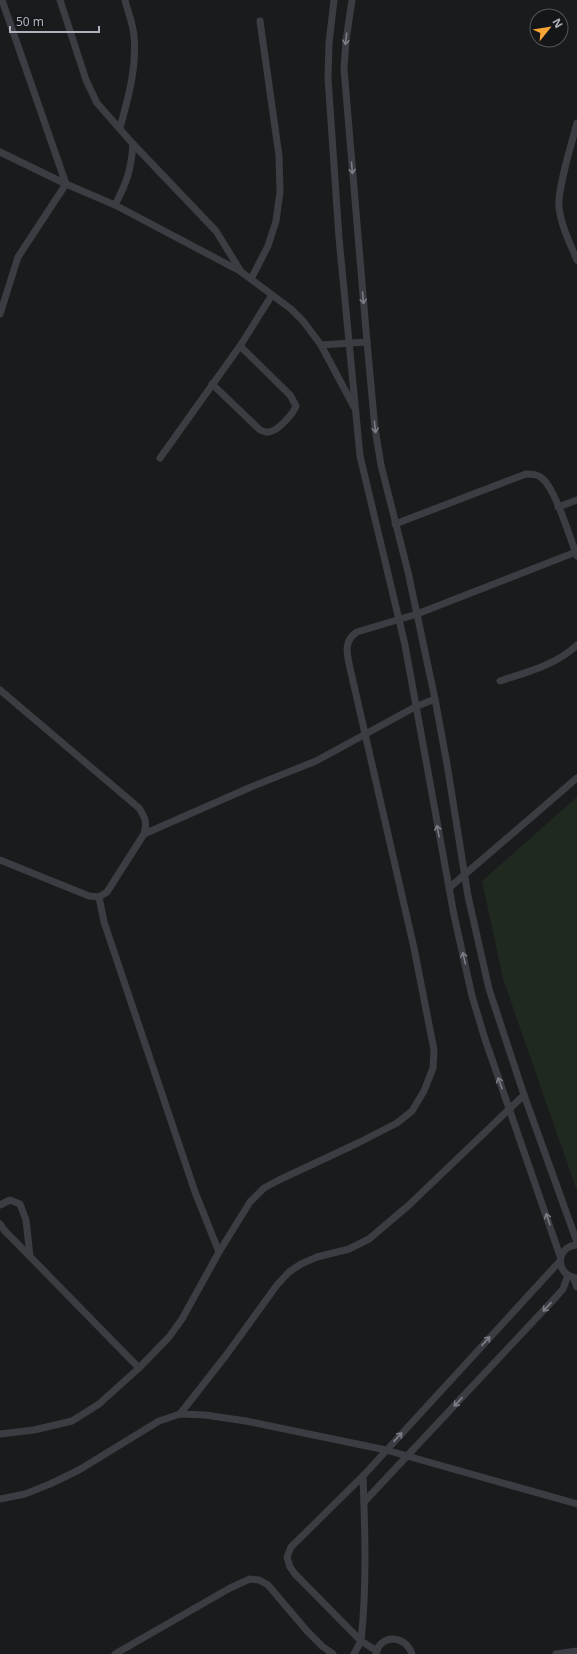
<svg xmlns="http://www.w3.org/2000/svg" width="577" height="1654" font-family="'Noto Sans',sans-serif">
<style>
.green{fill:#202920}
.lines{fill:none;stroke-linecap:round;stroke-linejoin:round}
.lane{stroke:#3b3d42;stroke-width:7}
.oneway{stroke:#7a7e86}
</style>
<rect width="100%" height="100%" fill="#1a1b1d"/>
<!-- green -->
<path class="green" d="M577 797V1191L503 979 482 881Z"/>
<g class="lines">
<!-- lane -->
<g class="lane">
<path d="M60 0 86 80 97 103 133 144 216 231 240 270"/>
<path d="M334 0 329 43 328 78 339 238 360 456 405 645 454 915 472 996 485 1039 560 1256"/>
<path d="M352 0 346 40 344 69 367 342 375 429 381 465 408 572 435 699 447 764 468 896 489 989 524 1095 577 1242"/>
<path d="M577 123C572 142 557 190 559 207 561 226 570 243 577 260"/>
<path d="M120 128C128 98 137 68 134 36 133 24 128 12 125 0"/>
<path d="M0 152 66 184 115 205 240 271 291 309 303 321 321 345 354 407"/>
<path d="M115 205C127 182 131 170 133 144"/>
<path d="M251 279 268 246 276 221 280 192 279 156 260 21"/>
<path d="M0 314 18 257 66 184 2 0"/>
<path d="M321 345 367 342"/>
<path d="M212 384 260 430C263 431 266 433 269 432 278 431 293 414 296 406L290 395 240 346"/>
<path d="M160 458 240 346 272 295"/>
<path d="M558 507 577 500"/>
<path d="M395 524 526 474C532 474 538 474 543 479 556 491 570 538 577 556"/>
<path d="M500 681C527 672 556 665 577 645"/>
<path d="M0 690 139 808C146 819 147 822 144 834L107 892 99 897 89 896 0 860"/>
<path d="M144 834 251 787 316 761 415 707 435 699"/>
<path d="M449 888 577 778"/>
<path d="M99 897 104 922 195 1192 219 1252"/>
<path d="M0 1205 10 1200 20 1204 26 1220 30 1256"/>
<path d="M0 1224 4 1230 139 1368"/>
<path d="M577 1245C555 1246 555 1276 577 1278"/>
<path d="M573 1277 577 1287"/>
<path d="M180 1414 227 1354 277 1285 289 1272 301 1264 317 1257 349 1249 369 1239 409 1205 524 1095"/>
<path d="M0 1434 34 1430 72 1421 99 1404 139 1368 169 1337 182 1319 219 1252 250 1202 264 1188 279 1180 358 1143 397 1123 412 1111 424 1091 433 1068 434 1050 414 948 350 668C347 654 343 641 357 632L417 614 576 552"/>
<path d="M363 1476C365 1531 367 1586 361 1641L377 1651"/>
<path d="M0 1499 25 1494 50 1484 79 1470 159 1421 180 1414 205 1415 246 1421 386 1450 577 1504"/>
<path d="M364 1502 556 1297 563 1289 568 1275"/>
<path d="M115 1654 230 1588 250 1579 259 1580 268 1585 307 1631 322 1646 333 1654"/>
<path d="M354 1654 361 1641 295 1574 290 1567 287 1557 291 1547 363 1476 560 1261"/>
<path d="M376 1654C380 1633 406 1635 412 1654"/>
<path d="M556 1654 577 1651"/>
</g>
</g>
<!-- one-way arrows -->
<defs><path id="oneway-shaft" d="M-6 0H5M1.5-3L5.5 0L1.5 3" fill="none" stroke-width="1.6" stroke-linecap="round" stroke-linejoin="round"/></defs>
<g class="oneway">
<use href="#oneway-shaft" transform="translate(346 39) rotate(97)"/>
<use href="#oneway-shaft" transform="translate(352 168) rotate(85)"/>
<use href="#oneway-shaft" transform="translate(363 298) rotate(85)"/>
<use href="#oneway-shaft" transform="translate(375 427) rotate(84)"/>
<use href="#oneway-shaft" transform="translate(438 831) rotate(-101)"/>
<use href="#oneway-shaft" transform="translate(464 958) rotate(-103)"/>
<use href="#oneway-shaft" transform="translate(500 1083) rotate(-110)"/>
<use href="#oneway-shaft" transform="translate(548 1219) rotate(-109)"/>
<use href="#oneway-shaft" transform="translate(547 1307) rotate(133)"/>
<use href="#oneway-shaft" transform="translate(486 1341) rotate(-47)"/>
<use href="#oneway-shaft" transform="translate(458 1402) rotate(133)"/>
<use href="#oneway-shaft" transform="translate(398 1437) rotate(-47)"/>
</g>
<!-- north arrow -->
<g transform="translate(549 28) rotate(60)"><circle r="19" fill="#151618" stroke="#52555a"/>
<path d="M0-3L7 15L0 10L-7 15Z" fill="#faa436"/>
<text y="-6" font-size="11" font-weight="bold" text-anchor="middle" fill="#adb3bd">N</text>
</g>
<!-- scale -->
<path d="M10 26v6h89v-6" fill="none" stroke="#adb3bd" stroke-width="2"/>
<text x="16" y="26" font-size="12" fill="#adb3bd" stroke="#151618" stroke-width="3" paint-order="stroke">50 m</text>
</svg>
